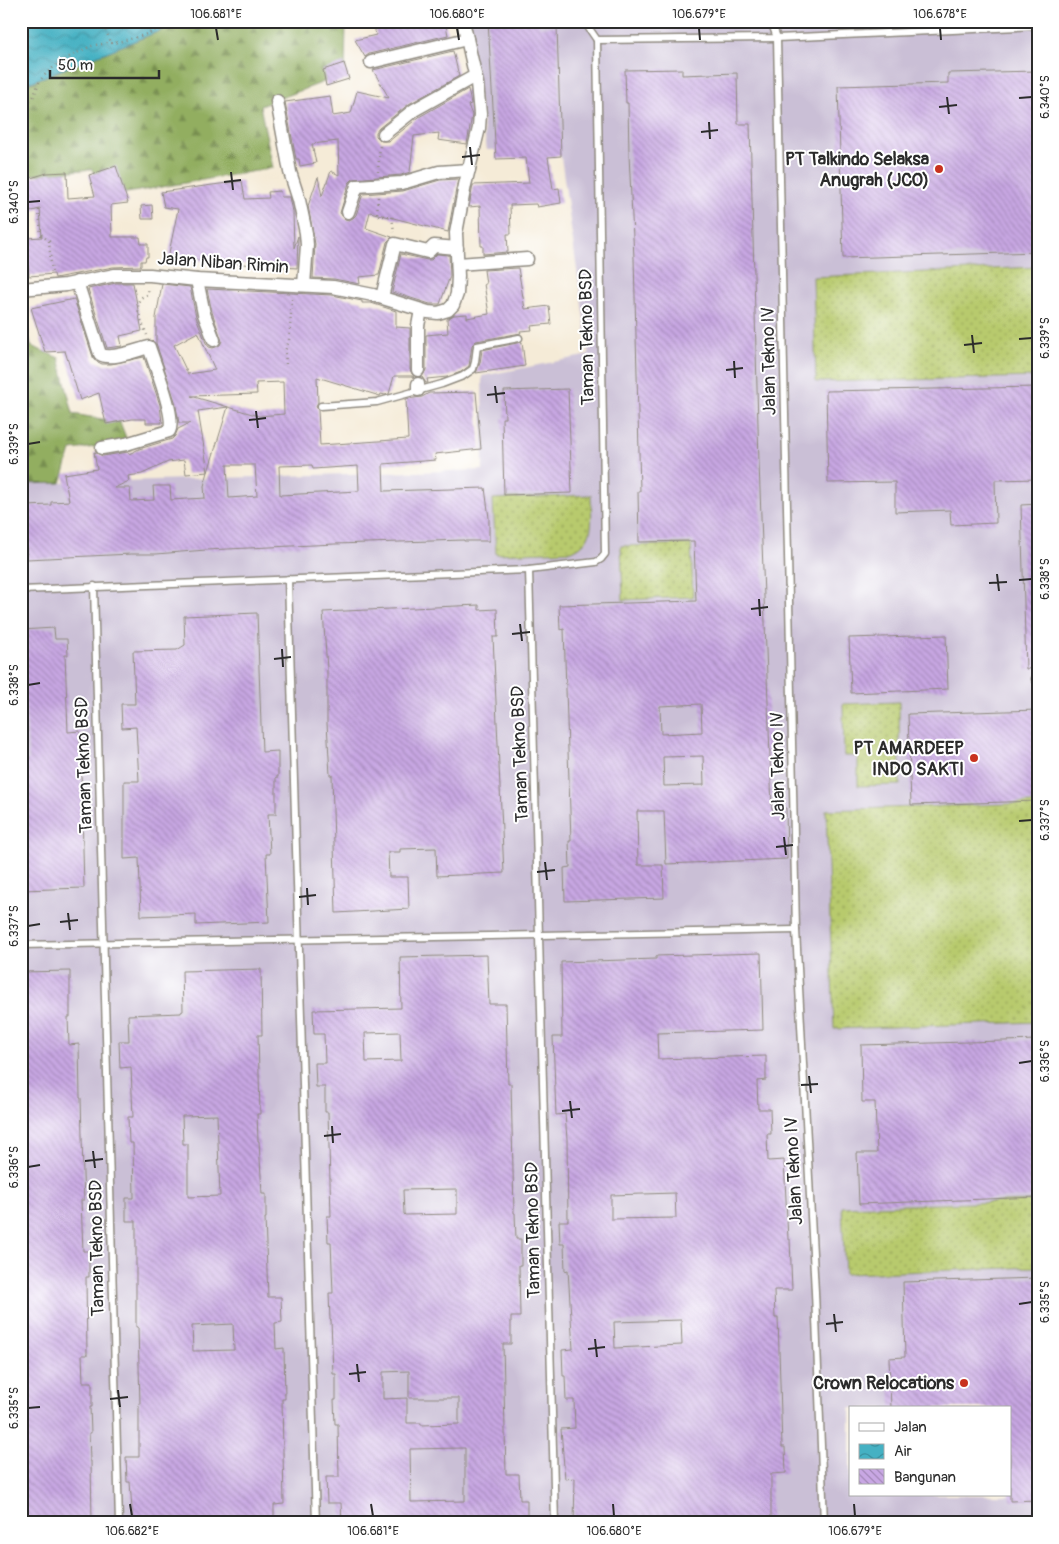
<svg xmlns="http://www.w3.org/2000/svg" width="1059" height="1544" font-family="Pangolin,sans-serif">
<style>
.industrial{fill:#cabfd6;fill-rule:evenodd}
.grass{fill:url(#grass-dots);stroke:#727a4c}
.forest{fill:url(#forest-firs);stroke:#5e6c46}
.water{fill:url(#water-waves);stroke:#386e77}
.building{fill:url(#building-back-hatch);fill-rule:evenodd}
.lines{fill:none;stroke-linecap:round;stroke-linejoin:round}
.lane-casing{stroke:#908b81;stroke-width:9}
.street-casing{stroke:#908b81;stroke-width:15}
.path{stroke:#908b81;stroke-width:2.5;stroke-dasharray:1 4;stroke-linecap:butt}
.lane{stroke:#fff;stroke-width:6}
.street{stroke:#fff;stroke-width:12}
.ticks{fill:none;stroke:#2b2b2b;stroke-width:2}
.poi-dot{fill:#c8321e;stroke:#fff;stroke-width:2}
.labels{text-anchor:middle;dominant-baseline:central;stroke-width:4;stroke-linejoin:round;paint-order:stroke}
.poi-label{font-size:18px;font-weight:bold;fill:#2b2b2b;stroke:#fff;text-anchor:end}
.street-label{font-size:18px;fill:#2b2b2b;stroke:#fff}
.neatline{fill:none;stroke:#2b2b2b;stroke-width:2}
.ticks-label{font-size:12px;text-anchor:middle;fill:#2b2b2b}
</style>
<defs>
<pattern id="grass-dots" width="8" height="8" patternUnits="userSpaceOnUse" patternTransform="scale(1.25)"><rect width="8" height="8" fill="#b8ca6d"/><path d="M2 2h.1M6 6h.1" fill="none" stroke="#96a45a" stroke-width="1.8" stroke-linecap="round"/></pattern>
<pattern id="forest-firs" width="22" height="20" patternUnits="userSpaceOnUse" patternTransform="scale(1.25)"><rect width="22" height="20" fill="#92ae60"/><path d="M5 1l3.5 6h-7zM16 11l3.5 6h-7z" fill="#778e4f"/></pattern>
<pattern id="water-waves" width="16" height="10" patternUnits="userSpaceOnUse" patternTransform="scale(1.25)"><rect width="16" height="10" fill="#45b1c3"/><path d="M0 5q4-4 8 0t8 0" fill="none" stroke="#3a909f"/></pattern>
<pattern id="building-back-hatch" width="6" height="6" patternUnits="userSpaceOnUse" patternTransform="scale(1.25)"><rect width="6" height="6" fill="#c8a7e3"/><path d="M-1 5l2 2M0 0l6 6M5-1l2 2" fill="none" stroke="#a388b8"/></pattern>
</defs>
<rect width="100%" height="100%" fill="#fff"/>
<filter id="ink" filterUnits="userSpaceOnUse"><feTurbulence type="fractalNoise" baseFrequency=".02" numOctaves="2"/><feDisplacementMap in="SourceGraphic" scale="10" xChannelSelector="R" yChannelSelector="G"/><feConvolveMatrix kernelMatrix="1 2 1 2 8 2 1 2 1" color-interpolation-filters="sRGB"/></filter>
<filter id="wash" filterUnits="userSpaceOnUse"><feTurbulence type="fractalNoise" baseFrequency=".0096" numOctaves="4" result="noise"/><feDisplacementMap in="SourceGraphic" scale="20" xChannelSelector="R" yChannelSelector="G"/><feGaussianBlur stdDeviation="1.12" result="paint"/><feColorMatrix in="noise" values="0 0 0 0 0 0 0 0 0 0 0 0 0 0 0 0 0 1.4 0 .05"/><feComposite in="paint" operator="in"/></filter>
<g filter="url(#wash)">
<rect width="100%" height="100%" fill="#f5ebd7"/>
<!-- industrial -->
<path class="industrial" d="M466 21H1038V1523H21V484L483 470 482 376 589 355 560 150H487ZM850 1408H1010V1495H850Z"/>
<!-- grass -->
<g class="grass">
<path d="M1038 267V377L816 382 813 277Z"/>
<path d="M591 495C591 518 597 541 572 551L496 554 493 499Z"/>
<path d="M691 544 693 597 623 600 621 546Z"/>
<path d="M899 702 900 785 858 786V756H844L843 704Z"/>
<path d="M1038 803V1022L834 1029 826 810Z"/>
<path d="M1038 1201V1267L845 1274 842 1207Z"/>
</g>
<!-- forest -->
<g class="forest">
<path d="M185 21H346L345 74 260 106 273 168 103 197 92 169 21 176V86Z"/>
<path d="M21 293 31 346 59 358 73 414 120 422 128 443 71 450 61 483 21 484Z"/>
</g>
<!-- water -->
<path class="water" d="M21 21H185L21 86Z"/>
<g id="blocks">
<!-- building -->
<g class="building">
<path d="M373 21H445L448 35 369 54 365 57 355 40 376 35Z"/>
<path d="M488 21H539V27L557 26 561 156 548 157 553 189 559 188 561 203 537 207 536 204 510 205 511 234H507L508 252 483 254V246H481L480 206 469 207 473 185 529 183 526 158 496 159Z"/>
<path d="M453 51 459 76 409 104 379 128 376 132V136L381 141H389L419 117 468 89 471 104 468 105 472 115 467 144 438 140 439 133 414 136 410 172 401 175 353 179 349 183 340 213 345 219 349 220 353 218 356 215 363 194 403 191 440 180 458 179 448 232 370 212 366 228 392 237 387 242 379 275 359 277 360 284 334 279 313 278 315 244 308 206 318 177 322 196 331 171 339 175 338 141 312 144 316 163 300 166 299 159H296L285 102 330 96 333 116 351 113 357 91 389 98 373 70Z"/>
<path d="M344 63 349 79 326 86 323 70Z"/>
<path d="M682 69V75L737 73 738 124H750L759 463 772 809 786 808 787 859 666 864 664 811H637L638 865H663L664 898 565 901 564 868 570 867 569 841H571L564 629 560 630 559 605 696 601 694 541 639 542 638 491H640L634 258 629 155 628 103H626L625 70ZM701 704 702 732 661 734 660 706ZM703 756 704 785 664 786 663 757Z"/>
<path d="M1038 71V252L843 258 838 86 948 83V73Z"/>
<path d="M116 166 128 203 111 205 112 237H140L141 244H148V257H146L145 261H141V266L113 267 55 278 54 274 29 276 26 238 42 237 40 209 28 212 26 204 21 205V181L47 173 67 172 68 198 95 196 89 175Z"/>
<path d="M242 181 245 199 269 198 268 192 280 191 281 197H290L293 212 294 248 298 236 297 268 229 263V261L208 259V261L168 258 178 209 164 207 161 192Z"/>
<path d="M152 205 153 219H142L141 206Z"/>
<path d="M401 254 427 260H431L437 254 449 255 450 276 440 304H430L392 292Z"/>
<path d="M518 268 525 309 549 306 551 324 531 326 532 330 520 331 521 333 476 341 472 345 469 366 461 372 447 377 427 379 428 383H426L422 377 426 370V335L448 333 447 319 454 315 467 314V318L489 314 484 284H486L484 270Z"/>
<path d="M116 283H133L142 331 120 336 122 346 107 348 88 289Z"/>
<path d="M162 284 190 287 196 317 206 343 209 347 213 348 220 345 222 341 212 312 207 289 332 295 362 301V303H371L396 311V327L410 328V370L414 377 413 378 412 376H394L389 394 385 395 381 394 380 396 317 377 318 402 316 406 318 410 320 445 408 439 406 399 422 397 429 393 476 392 481 449 435 454 436 460 383 464 384 491 485 488 489 518V541H464V540L335 544 206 550 156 554H131L27 559 25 506 51 505V502L69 501 64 474 97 469 94 452 103 456 128 452 129 454 139 449 172 439 175 436 178 429 190 423H179L175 401 156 343V318ZM198 332 215 370 188 374 174 345ZM283 382 284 414 259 416 191 396 257 394 256 383ZM228 407 208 472 198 411ZM184 460 186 474 208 472 204 486 205 498 171 500 170 486H153L154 500 131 501 130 488H114L129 481 128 476 142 474 168 462ZM227 465H255L257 496 229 498ZM312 465 313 469 358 466 359 491 280 495 279 466Z"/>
<path d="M74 299 94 360 102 364H111L144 357 160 405 162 423H146V419H132L106 424 99 393 80 400 65 351 45 352 31 308Z"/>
<path d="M522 342 525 366 476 373 480 363 482 350Z"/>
<path d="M1038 387V479L995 480 996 523 951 525 950 510 895 512V482L828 483 826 391Z"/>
<path d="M568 389 572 493 504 495 502 418H505L504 391Z"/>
<path d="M1038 504V668L1026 669 1021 505Z"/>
<path d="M479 605V610L497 609 498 637H493L504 873 437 876 436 848 400 849V852H388L389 877H408L409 909 336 913 332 775H330L327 723V669L323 612Z"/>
<path d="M257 613 262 752 278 751V777H276V814H268L270 854H266L269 922 196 925V914L141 916 139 858 124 859V781H139L136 727 122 728 121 704H135L133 651 177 650 185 645 184 616Z"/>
<path d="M54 628 55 639H67L68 655H65L68 732 80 731 84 888 21 890V760H29L24 681H21V630Z"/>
<path d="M946 635 948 689 851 693 849 638Z"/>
<path d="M1038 710V801L911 805 908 714Z"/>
<path d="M761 953 763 1030 657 1033 658 1059 766 1056V1080L757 1081 758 1109H770L771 1134H767L768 1161 784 1160 788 1239H790L792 1290H774L775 1318H778L782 1447H785L786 1473 771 1474V1523H574L575 1478 565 1479 561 1429 575 1428 574 1400H566L565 1376H563L562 1350 573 1349 568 1270 565 1271 564 1244H560L559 1221H568L567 1139 565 1114 556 1115 553 1037H562L561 962 656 959V956ZM675 1193 676 1218 611 1219V1195ZM681 1320 682 1345 615 1348 614 1322Z"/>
<path d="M487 955 489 1004H506L508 1084H511L514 1213H515L516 1239H521V1265H519L520 1317H511V1344H503L506 1474H519L520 1500H527V1523H342L341 1503H327L326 1477H339L338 1424H335L334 1400H336V1374H333L331 1320H330L329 1293H333L331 1242H328L327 1216H331L328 1112H325V1087H316L315 1063H325L324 1034H314L313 1010 401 1008 400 957ZM400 1032 401 1061 366 1062 365 1033ZM457 1189V1214L405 1215 404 1214 403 1190ZM409 1371V1398H459V1424L421 1425V1423H407V1398L383 1399V1372ZM465 1448V1501L411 1502 410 1449Z"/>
<path d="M261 969 262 1035H258L260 1114H257L258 1141H259L262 1194H266V1218H265L268 1297H281L282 1322 275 1323 276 1349 284 1348 285 1399H282L284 1504 274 1505V1523H133L130 1482H127L126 1457H139V1405H140L138 1327H136V1221H126V1198H134L133 1143H129L128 1117H133L132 1093 131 1067 120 1068 119 1041H129L128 1015 181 1013V1012L183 1011 182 971ZM217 1115 220 1196 188 1197V1144H183L182 1116ZM233 1324 234 1350 193 1351 192 1326Z"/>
<path d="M70 971V1017H68L69 1045 79 1044 80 1098H81L83 1174 84 1200H81L83 1251H89V1277H86L87 1355H82L83 1382H92V1407H90L91 1433H89L90 1461H91L92 1523H21V972Z"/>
<path d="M1038 1040V1197L859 1204 857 1153H877L875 1102H862L861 1045Z"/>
<path d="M1038 1278V1500L1010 1501V1408H891L889 1358 905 1357 903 1282Z"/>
</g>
</g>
</g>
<g filter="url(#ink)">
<use href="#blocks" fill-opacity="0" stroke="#908b81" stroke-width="1"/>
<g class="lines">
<!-- lane casing -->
<g class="lane-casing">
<g id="lane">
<path d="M584 21 597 40"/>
<path d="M771 21 777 38 796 930 815 1292 824 1523"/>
<path d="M321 406 377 402 442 384 463 376 473 369 475 362 477 346 519 338"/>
<path d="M529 570 555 1523"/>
<path d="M288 579 316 1523"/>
<path d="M94 586 119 1523"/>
<path d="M21 590 529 570 596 562 601 559 605 554 597 40 777 38 1038 26"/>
<path d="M1035 679H1038"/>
<path d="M21 945 796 930"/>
</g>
</g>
<!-- street casing -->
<g class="street-casing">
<g id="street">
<path d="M371 62 467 39"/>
<path d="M277 101 290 172 299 200 306 233 307 245 304 285"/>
<path d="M384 134 414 110 475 76"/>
<path d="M348 212 357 186 402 183 439 172 469 170"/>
<path d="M458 264 527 259"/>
<path d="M197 280 204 314 214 340"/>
<path d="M77 282 100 354C111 361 137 350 149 347 154 363 177 418 169 431L126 444 102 448"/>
<path d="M21 289 66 285 115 275H150L197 280 333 287 373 295 428 312 438 313 448 310 453 305 457 294 458 276 456 233 465 185 479 128 480 114 477 83 463 21"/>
<path d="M382 297 395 244 428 252 434 246 457 248"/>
<path d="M418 370V326L421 310"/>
<path d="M418 390V384"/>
</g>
</g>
<!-- path -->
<g class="path">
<path d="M102 21 111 43"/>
<path d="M21 105C39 100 33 88 43 77 54 64 77 52 92 46 98 44 105 44 111 43 124 41 160 33 167 21"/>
<path d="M378 172 380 145"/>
<path d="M378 197 377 216H392L394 232"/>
<path d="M39 210 41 235 49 241 52 274"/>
<path d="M21 229 28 277"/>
<path d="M147 335C144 327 133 305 141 298 143 296 146 296 148 294L149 287"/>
<path d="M286 364 285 351 289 341 292 299"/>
</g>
<!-- lane -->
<use href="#lane" class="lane"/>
<!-- street -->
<use href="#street" class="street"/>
</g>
</g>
<!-- ticks -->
<path class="ticks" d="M216 28 218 40M457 28 459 40M699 28 700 40M940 28 941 40M947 97 949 114M1019 98 1032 97M939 107 957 105M709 122 710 139M701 132 718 130M470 147 472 165M462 157 480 155M231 172 233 190M224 182 241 180M28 202 40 201M972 335 974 353M1019 339 1032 338M964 345 982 343M734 361 735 378M726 370 743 368M495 386 497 403M487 395 505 393M256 411 258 428M249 420 266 418M28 444 40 442M997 574 999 591M1019 580 1032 579M989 583 1007 582M759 599 760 616M751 609 768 607M520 624 522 641M512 634 530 632M282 649 283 667M274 659 291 657M28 685 40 683M1019 821 1032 820M784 837 786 855M776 847 793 845M545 862 547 880M537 872 555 870M307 888 308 905M299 897 316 895M68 913 70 930M60 922 78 920M28 926 40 924M1019 1063 1032 1061M809 1076 811 1093M801 1085 818 1084M570 1101 572 1118M562 1111 580 1109M332 1126 333 1143M324 1136 341 1134M93 1151 95 1168M85 1161 103 1159M28 1167 40 1165M1019 1304 1032 1302M834 1314 836 1332M826 1324 843 1322M595 1339 597 1357M588 1349 605 1347M357 1364 359 1382M349 1374 366 1372M118 1390 120 1407M110 1399 128 1397M28 1408 40 1407M130 1504 132 1516M371 1504 373 1516M613 1504 614 1516M854 1504 855 1516"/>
<!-- markers -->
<g class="poi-dot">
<circle cx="939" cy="169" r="5"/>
<circle cx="974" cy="758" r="5"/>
<circle cx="964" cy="1383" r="5"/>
</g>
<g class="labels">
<!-- poi labels -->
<g class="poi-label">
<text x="929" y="159">PT Talkindo Selaksa<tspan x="929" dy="21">Anugrah (JCO)</tspan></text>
<text x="964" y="748">PT AMARDEEP<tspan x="964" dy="21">INDO SAKTI</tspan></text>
<text x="954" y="1383">Crown Relocations</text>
</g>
<!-- street labels -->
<g class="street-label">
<text transform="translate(223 263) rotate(4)">Jalan Niban Rimin</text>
<text transform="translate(587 337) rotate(-91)">Taman Tekno BSD</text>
<text transform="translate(769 361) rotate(-91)">Jalan Tekno IV</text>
<text transform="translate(520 754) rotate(-92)">Taman Tekno BSD</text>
<text transform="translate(84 765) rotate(-92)">Taman Tekno BSD</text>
<text transform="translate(778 766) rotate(-91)">Jalan Tekno IV</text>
<text transform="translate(794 1171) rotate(-93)">Jalan Tekno IV</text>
<text transform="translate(533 1230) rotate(-91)">Taman Tekno BSD</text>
<text transform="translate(97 1248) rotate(-91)">Taman Tekno BSD</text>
</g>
</g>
<!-- margin -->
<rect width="1059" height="1544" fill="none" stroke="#fff" stroke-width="55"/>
<!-- legend -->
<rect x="849" y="1406" width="162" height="90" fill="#ffffff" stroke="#aaaaaa"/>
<rect x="859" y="1423" width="25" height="8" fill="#ffffff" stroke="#aaaaaa"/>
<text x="894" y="1432" font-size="15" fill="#2b2b2b">Jalan</text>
<rect x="859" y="1444" width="25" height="15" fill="url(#water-waves)" stroke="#aaaaaa"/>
<text x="894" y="1456" font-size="15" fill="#2b2b2b">Air</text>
<rect x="859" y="1469" width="25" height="15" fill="url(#building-back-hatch)" stroke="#aaaaaa"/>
<text x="894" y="1482" font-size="15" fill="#2b2b2b">Bangunan</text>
<!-- scale -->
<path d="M50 70v8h109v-8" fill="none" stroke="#2b2b2b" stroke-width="2.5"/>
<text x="58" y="70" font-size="15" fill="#2b2b2b" stroke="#ffffff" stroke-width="4" paint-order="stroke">50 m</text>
<rect x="28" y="28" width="1004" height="1488" class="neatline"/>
<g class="ticks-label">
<text x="216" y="18">106.681°E</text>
<text x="457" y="18">106.680°E</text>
<text x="699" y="18">106.679°E</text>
<text x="940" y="18">106.678°E</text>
<text transform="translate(1045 97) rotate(-90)" y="4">6.340°S</text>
<text transform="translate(14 202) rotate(-90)" y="4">6.340°S</text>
<text transform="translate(1045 338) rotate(-90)" y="4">6.339°S</text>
<text transform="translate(14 444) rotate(-90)" y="4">6.339°S</text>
<text transform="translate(1045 579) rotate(-90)" y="4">6.338°S</text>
<text transform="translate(14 685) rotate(-90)" y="4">6.338°S</text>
<text transform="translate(1045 820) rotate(-90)" y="4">6.337°S</text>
<text transform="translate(14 926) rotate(-90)" y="4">6.337°S</text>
<text transform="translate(1045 1061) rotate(-90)" y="4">6.336°S</text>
<text transform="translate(14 1167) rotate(-90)" y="4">6.336°S</text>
<text transform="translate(1045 1302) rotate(-90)" y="4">6.335°S</text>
<text transform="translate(14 1408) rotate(-90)" y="4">6.335°S</text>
<text x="132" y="1535">106.682°E</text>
<text x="373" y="1535">106.681°E</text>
<text x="614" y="1535">106.680°E</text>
<text x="855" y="1535">106.679°E</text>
</g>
</svg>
